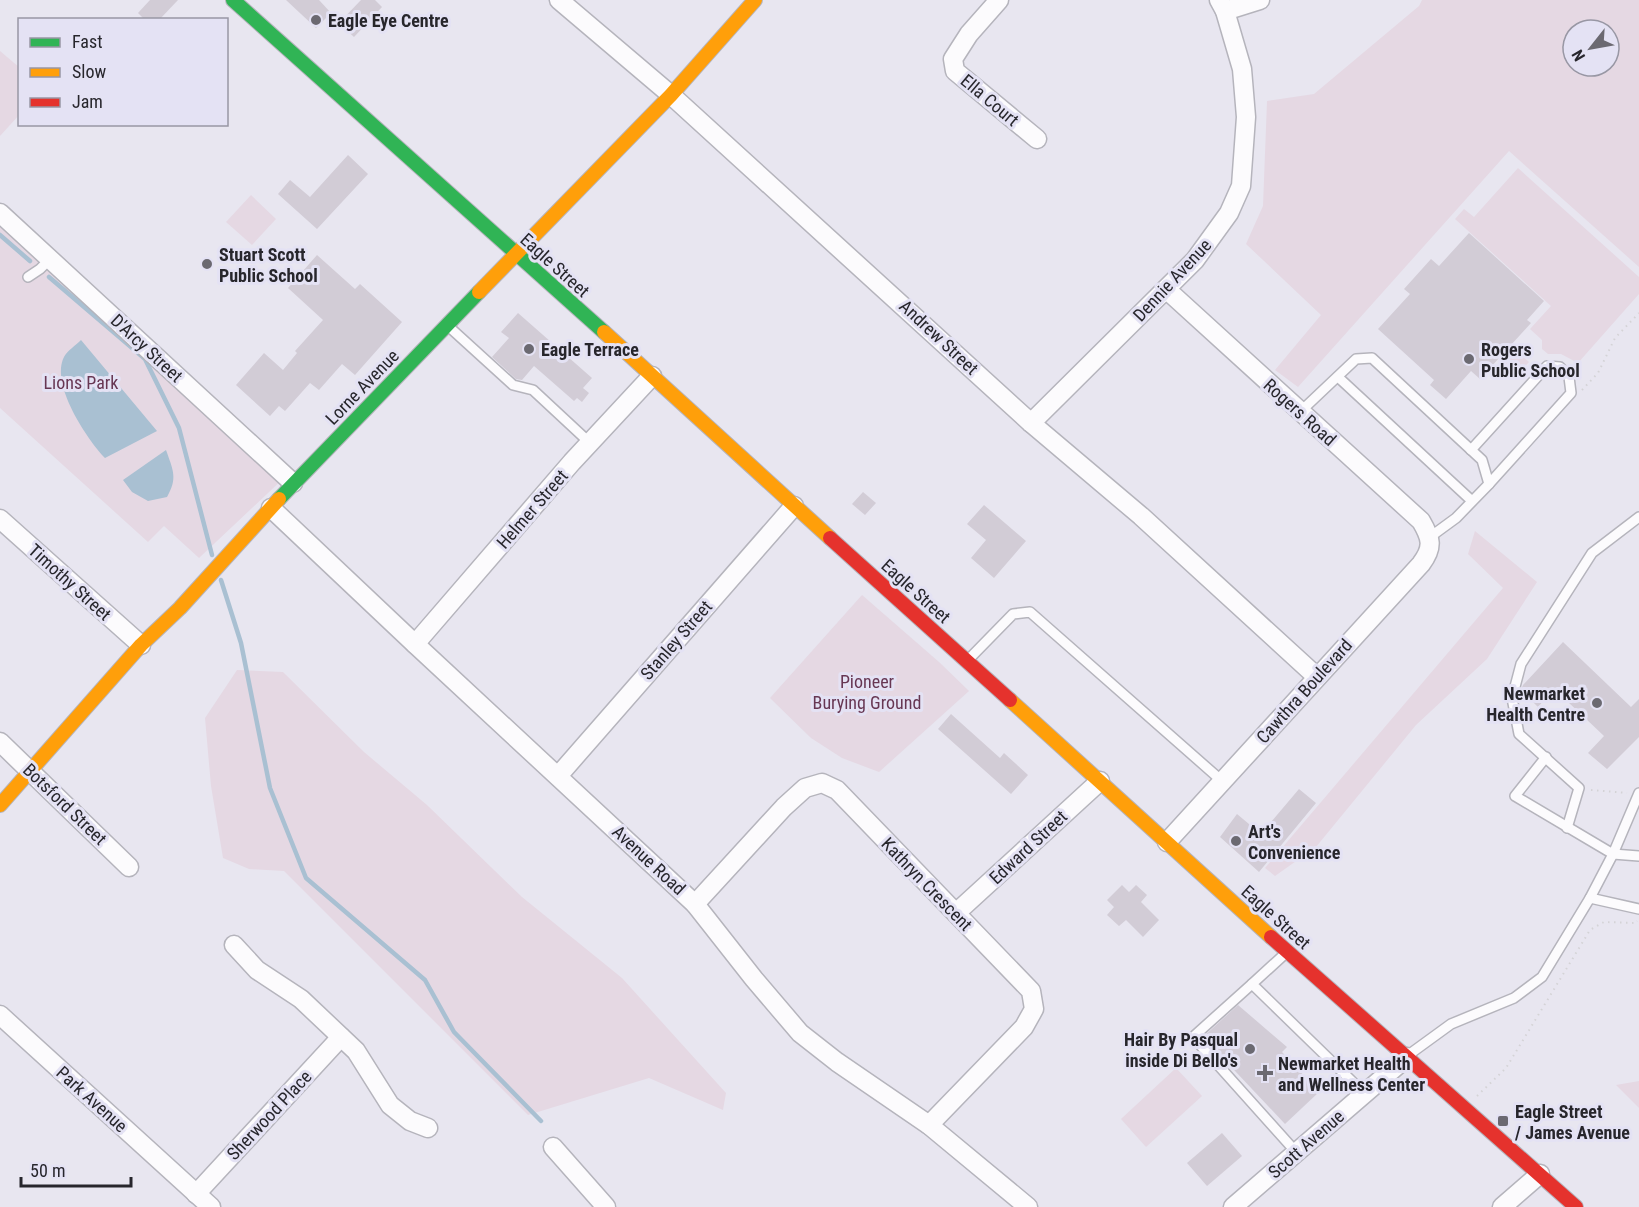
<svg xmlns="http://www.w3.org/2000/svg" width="1639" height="1207" font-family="'Roboto Condensed',sans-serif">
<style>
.green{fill:#e5d8e3;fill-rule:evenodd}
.water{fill:#a9c0d2}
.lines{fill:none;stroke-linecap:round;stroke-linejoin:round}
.stream{stroke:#a9c0d2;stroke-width:4.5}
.building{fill:#d2ccd6}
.lane-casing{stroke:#b5b4bc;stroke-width:12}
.street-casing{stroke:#b5b4bc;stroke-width:21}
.fast-casing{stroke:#b5b4bc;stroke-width:16}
.slow-casing{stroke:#b5b4bc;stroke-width:16}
.jam-casing{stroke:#b5b4bc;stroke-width:16}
.path{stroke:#d4d3d6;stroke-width:2;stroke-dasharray:1.5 4.5;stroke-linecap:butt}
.lane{stroke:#fcfbfd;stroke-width:9}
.street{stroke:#fcfbfd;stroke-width:18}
.fast{stroke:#30b455;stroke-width:14}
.slow{stroke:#ff9f0a;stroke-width:14}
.jam{stroke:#e5322d;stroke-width:14}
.poi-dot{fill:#6b6971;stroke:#e4e2f4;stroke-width:2}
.labels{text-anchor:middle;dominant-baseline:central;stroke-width:6;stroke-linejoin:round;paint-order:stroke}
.poi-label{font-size:18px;font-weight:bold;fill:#27262c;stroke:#e4e2f4;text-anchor:start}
.street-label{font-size:18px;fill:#27262c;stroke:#e4e2f4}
.park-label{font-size:18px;fill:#673753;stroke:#e4e2f4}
</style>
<rect width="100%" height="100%" fill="#e8e6f0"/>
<!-- green -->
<g class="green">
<path d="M1422 0H1639V267L1509 151 1298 387 1275 370 1321 315 1246 244 1263 206 1267 101 1314 94 1419 6ZM1573 30H1609V66H1573Z"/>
<path d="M0 51 20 68 19 115 0 136Z"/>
<path d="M1518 168 1639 277V294L1578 363 1561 354H1548L1542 349V340L1530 329 1551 306 1455 219 1464 209 1474 217Z"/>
<path d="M251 195 276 219 252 245 226 222Z"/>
<path d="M0 203 286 476 199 558 164 526 148 542 0 408Z"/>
<path d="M1516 350 1529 362 1512 380 1499 368Z"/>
<path d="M1475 531 1537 582 1487 659 1416 725 1316 847 1275 876 1265 868 1503 588 1468 554Z"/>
<path d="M862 595 939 662 969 691 879 772 842 758 811 738 770 698Z"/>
<path d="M237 670 283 672 364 752 427 805 522 897 622 978 726 1093 723 1110 649 1078 528 1115 284 871 249 869 223 858 211 786 205 718Z"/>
<path d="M1176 1068 1202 1096 1146 1147 1121 1119Z"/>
<path d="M1639 1081V1108L1616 1085Z"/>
</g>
<!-- water -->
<g class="water">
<path d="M81 340 157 431 105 458C87 439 50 384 64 357 67 351 76 345 81 340Z"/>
<path d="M166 450C173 470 178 478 167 497L148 501 132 492 123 480Z"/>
</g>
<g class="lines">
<!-- stream -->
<g class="stream">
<path d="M0 235 30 261"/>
<path d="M49 277 145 359 179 428 212 555"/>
<path d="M221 580 241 643 270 788 306 878 425 980 454 1032 541 1121"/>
</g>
</g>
<!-- building -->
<g class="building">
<path d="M150 0H178L159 20H145L138 13Z"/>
<path d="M286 0H319L331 13 316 28Z"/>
<path d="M361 0H375L382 7 354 37 339 23Z"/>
<path d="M348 155 368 174 317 229 278 194 290 180 310 197Z"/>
<path d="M1469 233 1544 301 1527 320 1531 323 1480 379 1471 371 1446 399 1430 385 1434 380 1378 329 1410 294 1404 289 1431 259 1439 266Z"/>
<path d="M317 255 355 289 360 284 402 322 355 375 342 364 319 390 310 383 285 411 279 406 270 416 236 385 264 353 283 370 297 353 295 351 323 320 288 288Z"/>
<path d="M518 313 592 378 583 388 589 393 582 402 577 398 574 401 534 366 522 380 516 379 492 357 509 338 501 332Z"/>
<path d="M863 492 876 503 865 515 852 504Z"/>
<path d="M984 505 1026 541 994 578 971 558 986 540 967 524Z"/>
<path d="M1563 642 1631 707 1639 699V737L1607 769 1588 753 1604 736 1584 717 1554 689 1538 707 1521 690 1523 685Z"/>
<path d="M951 714 1000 758 1004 753 1028 775 1011 794 938 729Z"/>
<path d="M1299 789 1316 803 1259 872 1220 837 1237 814 1261 834Z"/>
<path d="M1122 885 1129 892 1136 885 1147 895 1141 902 1159 920 1143 937 1126 920 1119 926 1107 915 1114 907 1107 900Z"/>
<path d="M1238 1005 1287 1047 1282 1052 1319 1092 1285 1124 1203 1037Z"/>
<path d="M1222 1133 1242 1156 1207 1186 1187 1163Z"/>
</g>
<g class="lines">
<!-- lane casing -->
<g class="lane-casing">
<g id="lane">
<path d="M28 277 40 269 50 259"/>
<path d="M447 325 513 385 533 390 590 443"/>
<path d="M1338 377 1472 501"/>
<path d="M1300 412 1356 359 1372 358 1482 460 1489 484 1456 518 1430 537"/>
<path d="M1471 450 1547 366 1560 367 1569 377 1571 393 1489 484"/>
<path d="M967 661 1013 614 1030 612 1222 781"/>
<path d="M1546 757 1515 796 1613 854 1639 856"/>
<path d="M1567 828 1579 788 1519 734 1512 698 1521 664 1592 553 1639 517"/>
<path d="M1590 898 1639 909"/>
<path d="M1287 952 1252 984 1364 1093"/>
<path d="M1252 984 1193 1037 1296 1152"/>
<path d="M1407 1056 1451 1024 1514 998 1542 977 1590 898 1613 854 1639 793"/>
</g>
</g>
<!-- street casing -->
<g class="street-casing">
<g id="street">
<path d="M559 0 671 95 1031 423 1141 516 1317 677"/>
<path d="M999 0 969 34 953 59 955 71 1037 139"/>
<path d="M1225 11 1260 0"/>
<path d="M0 213 293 483"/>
<path d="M1166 289 1421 521C1431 538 1434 547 1421 564L1167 842"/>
<path d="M1031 423 1195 260 1229 213 1241 186 1246 117 1242 69 1225 11 1219 0"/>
<path d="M271 508 415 644 695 904 754 979 800 1033 837 1062 929 1125 1028 1207"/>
<path d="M0 519 141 645"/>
<path d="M415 644 572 462 652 376"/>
<path d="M0 742 129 867"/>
<path d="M558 776 794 506"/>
<path d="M695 904 784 807 805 788 822 783 837 790 1031 991 1034 1009 1024 1027 929 1125"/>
<path d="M956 913 1100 781"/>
<path d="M234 945 257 970 301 999 356 1051 390 1105 410 1121 428 1128"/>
<path d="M0 1015 211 1207"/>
<path d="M553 1147 606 1207"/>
<path d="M196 1194 341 1037"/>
<path d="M1233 1207 1407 1057"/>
<path d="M1502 1207 1540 1174"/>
</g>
</g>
<!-- fast casing -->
<g class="fast-casing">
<g id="fast">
<path d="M233 0 604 332"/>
<path d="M279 499 479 292"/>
</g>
</g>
<!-- slow casing -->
<g class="slow-casing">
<g id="slow">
<path d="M479 292 671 95 755 0"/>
<path d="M604 332 830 538"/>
<path d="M1010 700 1271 937"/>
<path d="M0 805 141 645 180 608 279 499"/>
</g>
</g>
<!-- jam casing -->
<g class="jam-casing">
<g id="jam">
<path d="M830 538 1010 700"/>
<path d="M1271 937 1576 1207"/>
</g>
</g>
<!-- path -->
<g class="path">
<path d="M1582 390 1598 373 1615 338 1639 313"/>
<path d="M1591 790 1627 793"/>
<path d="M1477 1096 1506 1068 1590 930 1604 922 1636 923 1637 921"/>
</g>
<!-- lane -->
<use href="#lane" class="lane"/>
<!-- street -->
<use href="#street" class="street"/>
<!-- fast -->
<use href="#fast" class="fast"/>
<!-- slow -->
<use href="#slow" class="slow"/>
<!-- jam -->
<use href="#jam" class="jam"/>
</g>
<!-- markers -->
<g class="poi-dot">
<circle cx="316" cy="20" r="6"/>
<circle cx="207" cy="264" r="6"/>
<circle cx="529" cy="349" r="6"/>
<circle cx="1469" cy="359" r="6"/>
<circle cx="1597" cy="703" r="6"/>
<circle cx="1236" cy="841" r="6"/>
<circle cx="1250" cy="1049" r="6"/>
<path d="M1262 1064h6v6h6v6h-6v6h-6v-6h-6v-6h6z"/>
<rect x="1497" y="1115" width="12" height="12" rx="3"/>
</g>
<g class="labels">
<!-- poi labels -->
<g class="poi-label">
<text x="328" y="20">Eagle Eye Centre</text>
<text x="219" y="254">Stuart Scott<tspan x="219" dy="21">Public School</tspan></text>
<text x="541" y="349">Eagle Terrace</text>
<text x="1481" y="349">Rogers<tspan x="1481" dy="21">Public School</tspan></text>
<text x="1585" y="693" text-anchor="end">Newmarket<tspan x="1585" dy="21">Health Centre</tspan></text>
<text x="1248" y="831">Art's<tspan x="1248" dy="21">Convenience</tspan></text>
<text x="1238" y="1039" text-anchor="end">Hair By Pasqual<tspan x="1238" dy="21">inside Di Bello's</tspan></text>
<text x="1278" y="1063">Newmarket Health<tspan x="1278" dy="21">and Wellness Center</tspan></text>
<text x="1515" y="1111">Eagle Street<tspan x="1515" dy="21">/ James Avenue</tspan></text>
</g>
<!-- street labels -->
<g class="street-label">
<text transform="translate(990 100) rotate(40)">Ella Court</text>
<text transform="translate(555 265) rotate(42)">Eagle Street</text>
<text transform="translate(1172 280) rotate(-47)">Dennie Avenue</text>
<text transform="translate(939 337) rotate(43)">Andrew Street</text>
<text transform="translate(147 348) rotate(43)">D'Arcy Street</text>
<text transform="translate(362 387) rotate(-46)">Lorne Avenue</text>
<text transform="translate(1300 412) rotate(42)">Rogers Road</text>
<text transform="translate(532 509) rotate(-49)">Helmer Street</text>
<text transform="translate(70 582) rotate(42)">Timothy Street</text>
<text transform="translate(916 591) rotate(42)">Eagle Street</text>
<text transform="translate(676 640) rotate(-49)">Stanley Street</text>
<text transform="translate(1304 691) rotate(-48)">Cawthra Boulevard</text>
<text transform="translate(65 804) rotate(44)">Botsford Street</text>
<text transform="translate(1028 847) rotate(-43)">Edward Street</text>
<text transform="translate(649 860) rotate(43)">Avenue Road</text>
<text transform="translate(927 884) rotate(46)">Kathryn Crescent</text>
<text transform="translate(1276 917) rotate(42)">Eagle Street</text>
<text transform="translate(92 1099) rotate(42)">Park Avenue</text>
<text transform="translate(269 1115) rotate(-47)">Sherwood Place</text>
<text transform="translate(1306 1144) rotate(-41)">Scott Avenue</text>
</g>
<!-- park labels -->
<g class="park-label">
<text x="81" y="382">Lions Park</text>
<text x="867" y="681">Pioneer<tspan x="867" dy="21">Burying Ground</tspan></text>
</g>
</g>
<!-- legend -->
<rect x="18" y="18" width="210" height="108" fill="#e4e2f4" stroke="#9897a4" stroke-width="1.5"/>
<rect x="30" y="38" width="30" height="9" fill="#30b455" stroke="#9897a4" stroke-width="1.5"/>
<text x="72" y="48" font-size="18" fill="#27262c">Fast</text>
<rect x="30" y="68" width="30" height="9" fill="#ff9f0a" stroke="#9897a4" stroke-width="1.5"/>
<text x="72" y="78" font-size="18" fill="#27262c">Slow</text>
<rect x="30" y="98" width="30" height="9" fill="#e5322d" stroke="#9897a4" stroke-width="1.5"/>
<text x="72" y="108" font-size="18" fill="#27262c">Jam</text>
<!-- north arrow -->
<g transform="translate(1591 48) rotate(239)"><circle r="28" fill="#e4e2f4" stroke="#9897a4" stroke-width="1.5"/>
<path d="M0-4.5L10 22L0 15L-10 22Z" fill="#6b6971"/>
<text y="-9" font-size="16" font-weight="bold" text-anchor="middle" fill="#27262c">N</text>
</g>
<!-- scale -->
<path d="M21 1177v9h110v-9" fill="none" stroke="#27262c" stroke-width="3"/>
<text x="30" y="1177" font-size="18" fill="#27262c" stroke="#e4e2f4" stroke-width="4.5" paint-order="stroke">50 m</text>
</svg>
